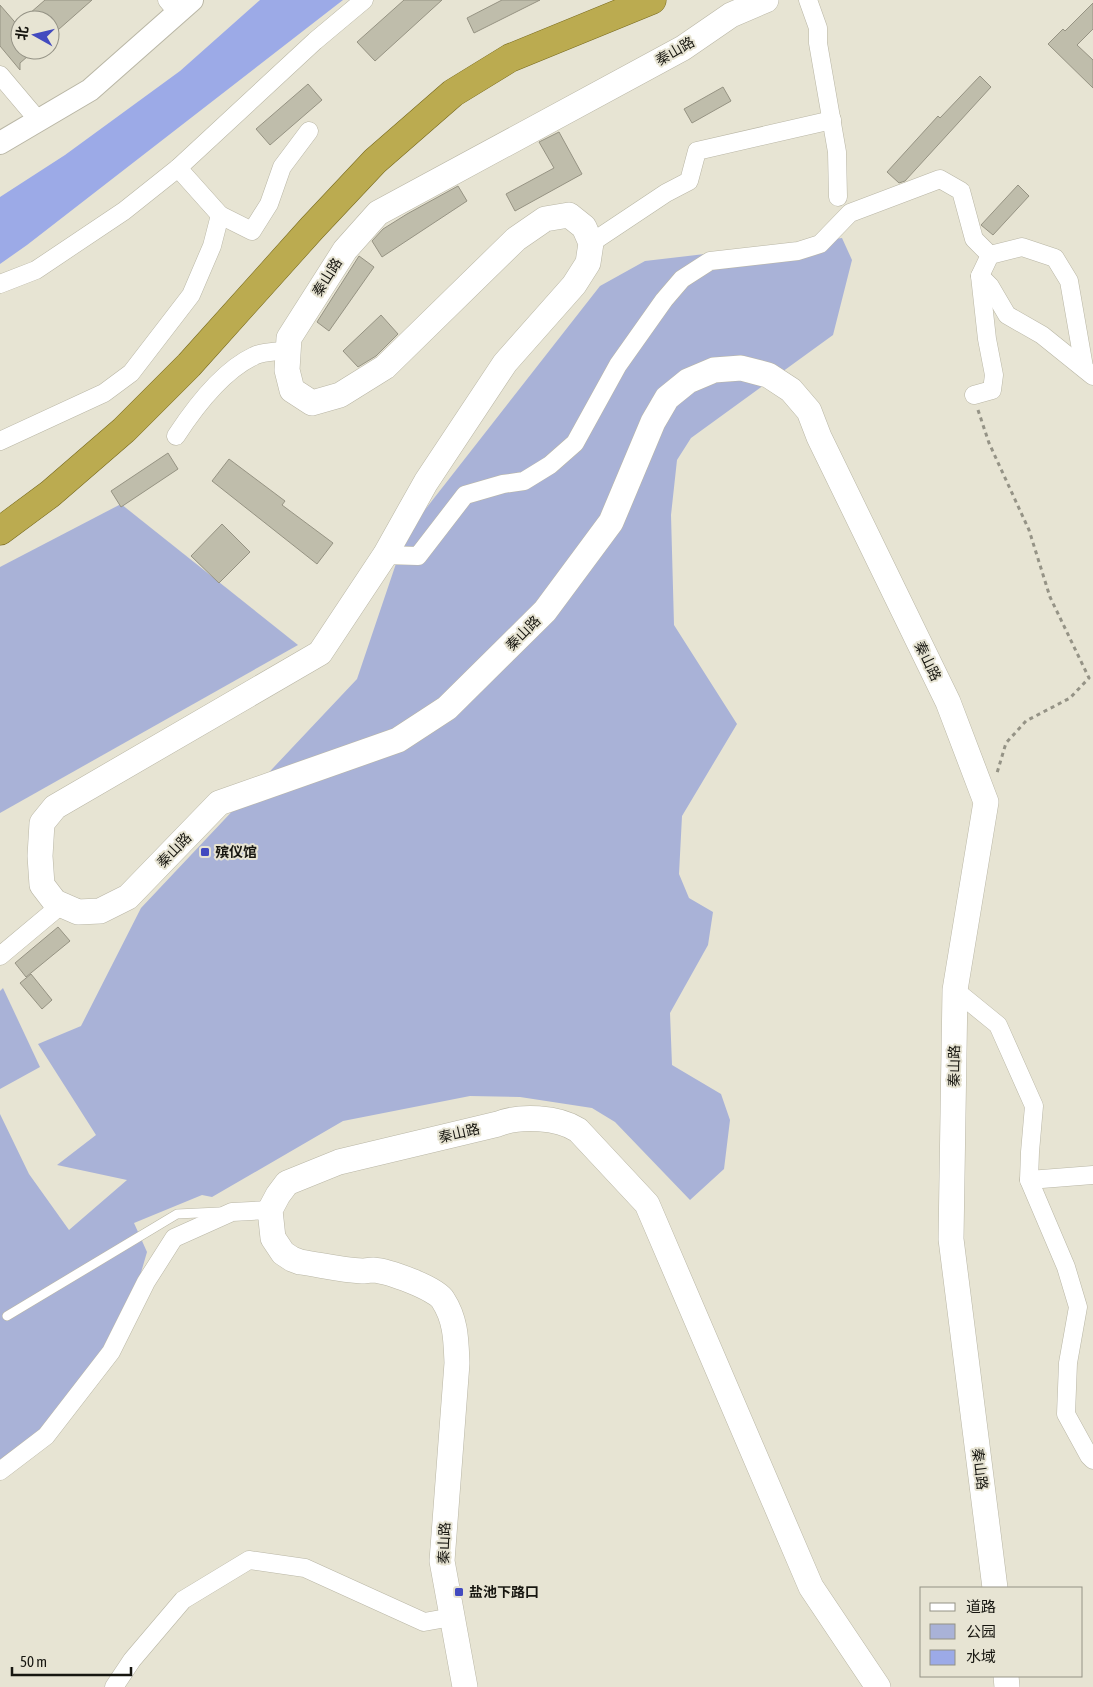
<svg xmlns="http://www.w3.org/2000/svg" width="1093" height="1687" font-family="'Asap Condensed','Noto Sans SC',sans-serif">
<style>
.green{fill:#a9b2d7}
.water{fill:#9caae7}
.building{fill:#bfbdab;stroke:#969383}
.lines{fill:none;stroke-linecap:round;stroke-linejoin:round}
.service-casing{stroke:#b9b6a5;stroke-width:10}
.minor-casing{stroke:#b9b6a5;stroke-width:19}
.tertiary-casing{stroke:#b9b6a5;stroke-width:24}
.secondary-casing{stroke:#b9b6a5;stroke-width:26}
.trunk-casing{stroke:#77691e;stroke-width:29}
.path{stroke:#959386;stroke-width:3;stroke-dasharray:4 4;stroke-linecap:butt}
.service{stroke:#fff;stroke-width:9}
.minor{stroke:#fff;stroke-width:18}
.tertiary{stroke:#fff;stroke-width:22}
.secondary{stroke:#fff;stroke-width:25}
.trunk{stroke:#bbab50;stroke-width:28}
.poi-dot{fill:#424abf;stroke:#e7e4d3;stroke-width:2}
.labels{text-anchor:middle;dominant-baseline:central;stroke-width:4;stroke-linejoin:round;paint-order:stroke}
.street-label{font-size:14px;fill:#171610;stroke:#e7e4d3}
.poi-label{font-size:14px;font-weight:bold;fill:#171610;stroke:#e7e4d3;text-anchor:start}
</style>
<rect width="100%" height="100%" fill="#e7e4d3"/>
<!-- green -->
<g class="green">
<path d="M842 238 852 260 833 335 691 438 677 460 671 515 674 625 737 724 682 816 679 874 689 898 713 912 708 945 670 1013 672 1065 721 1094 730 1120 724 1169 690 1200 615 1122 592 1108 520 1097 470 1096 343 1121 212 1197 202 1195 134 1223 147 1252 127 1321 110 1353 21 1451 0 1463V1114L29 1174 69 1230 127 1180 57 1165 96 1135 38 1044 81 1026 141 908 357 679 406 534 600 286 645 261Z"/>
<path d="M121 504 298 645 0 813V567Z"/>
<path d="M3 988 40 1067 0 1089V991Z"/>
</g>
<!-- water -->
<path class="water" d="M260 0H343L27 245 0 264V197L65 155 180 71Z"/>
<!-- building -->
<g class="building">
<path d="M45 0H92L50 37V20H22Z"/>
<path d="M404 0H442L375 61 357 42Z"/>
<path d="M502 0H540L474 33 467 18Z"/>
<path d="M1093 3V29L1077 45 1093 60V88L1048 44 1063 29 1065 31Z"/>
<path d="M0 5 20 28V50H35L20 63V70L0 46Z"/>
<path d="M980 76 991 87 905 181 899 183 887 172 938 116 940 118Z"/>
<path d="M308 84 322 100 270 145 256 129Z"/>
<path d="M723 87 731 101 692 123 684 109Z"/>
<path d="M559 132 582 174 515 211 506 194 554 168 539 142Z"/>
<path d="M1018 185 1029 196 993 235 981 225Z"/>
<path d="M458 186 467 201 382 257 372 241 383 229 407 214Z"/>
<path d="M359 256 374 267 329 331 317 322Z"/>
<path d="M381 315 398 334 376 356 358 367 343 351Z"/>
<path d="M168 453 178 469 121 507 111 491Z"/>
<path d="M229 459 285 501 282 505 333 543 317 564 212 481Z"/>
<path d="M222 524 250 552 219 583 191 556Z"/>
<path d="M58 927 70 941 26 977 15 963Z"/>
<path d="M31 974 52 1000 42 1009 20 983Z"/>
</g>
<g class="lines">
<!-- service casing -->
<g class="service-casing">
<path id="service" d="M7 1316 177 1214 219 1212"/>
</g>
<!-- minor casing -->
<g class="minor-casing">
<g id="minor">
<path d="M167 0 178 13"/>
<path d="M808 0 818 28V43L837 152 838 197"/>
<path d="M0 75 38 120"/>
<path d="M220 215 252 231 269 204 282 167 309 131"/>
<path d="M591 243 666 193 689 181 697 151 832 120"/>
<path d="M980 276 990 286 1007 315 1042 335 1093 376"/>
<path d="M0 284 36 270 124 211 178 168 315 41 364 0"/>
<path d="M974 395 992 390 994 375 987 339 980 276 990 255 1022 247 1055 258 1069 281 1084 367"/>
<path d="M176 436C195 407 222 371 254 356 263 351 278 352 288 350"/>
<path d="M0 441 104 393 131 373 191 295 212 246 220 215 178 168"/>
<path d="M385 555 418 556 465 495 503 484 524 481 550 465 575 443 618 365 664 300 682 279 710 261 798 251 820 244 850 213 940 179 961 191 974 239 990 255"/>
<path d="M0 956 61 905"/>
<path d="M955 990 998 1025 1034 1106 1030 1152 1029 1180 1066 1267 1078 1307 1068 1363 1066 1414 1089 1456 1093 1460"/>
<path d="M1029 1180 1093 1175"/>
<path d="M0 1471 46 1436 111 1352 146 1282 174 1238 232 1212 270 1210"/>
<path d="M114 1687 132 1660 183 1600 249 1560 305 1568 424 1622 452 1617"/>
</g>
</g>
<!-- tertiary casing -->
<g class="tertiary-casing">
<path id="tertiary" d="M0 143 90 90 192 0"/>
</g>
<!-- secondary casing -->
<g class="secondary-casing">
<g id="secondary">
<path d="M766 0 731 15 683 48 378 213 345 250 289 338 287 370 292 390 312 403 340 395 385 367 516 239 545 219 569 215 584 227 591 243 588 263 574 285 505 363 426 482 385 555 320 653 55 807 42 823 40 856 42 885 55 902 78 912 100 911 128 897 219 803 398 740 447 708 545 611 611 522 653 422 667 398 688 381 714 370 741 368 768 375 791 390 809 411 819 437 948 702 986 802 955 990 951 1239 995 1588"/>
<path d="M1006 1676 1007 1687"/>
<path d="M465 1687 442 1561 457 1363C456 1340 456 1320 443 1300 436 1288 388 1271 373 1270 369 1270 365 1271 362 1271 341 1270 321 1265 300 1262L292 1259 283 1253 273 1238 270 1210 278 1195 287 1183 339 1162 498 1124C520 1115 558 1117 578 1130L647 1204 811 1587 878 1687"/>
</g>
</g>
<!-- trunk casing -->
<g class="trunk-casing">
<path id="trunk" d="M0 531 50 494 124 430 189 365 312 228 375 161 453 93 510 58 652 0"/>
</g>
<!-- path -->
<path class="path" d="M978 410 989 443 1029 530 1050 597 1089 678 1070 698 1026 721 1006 743 997 773"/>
<!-- service -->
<use href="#service" class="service"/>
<!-- minor -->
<use href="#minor" class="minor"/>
<!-- tertiary -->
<use href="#tertiary" class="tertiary"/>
<!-- secondary -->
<use href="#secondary" class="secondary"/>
<!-- trunk -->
<use href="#trunk" class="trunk"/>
</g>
<!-- markers -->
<g class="poi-dot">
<rect x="200" y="847" width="10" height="10" rx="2.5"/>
<rect x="454" y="1587" width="10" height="10" rx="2.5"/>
</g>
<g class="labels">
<!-- street labels -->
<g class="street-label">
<text transform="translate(675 51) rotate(-30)">秦山路</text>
<text transform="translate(327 277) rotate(-58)">秦山路</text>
<text transform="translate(523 633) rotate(-45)">秦山路</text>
<text transform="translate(928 661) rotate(64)">秦山路</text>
<text transform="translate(174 850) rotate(-46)">秦山路</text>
<text transform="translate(954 1066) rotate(-89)">秦山路</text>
<text transform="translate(459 1133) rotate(-13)">秦山路</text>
<text transform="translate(980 1469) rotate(83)">秦山路</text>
<text transform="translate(444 1543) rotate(-88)">秦山路</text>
</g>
<!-- poi labels -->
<g class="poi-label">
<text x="215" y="852">殡仪馆</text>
<text x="469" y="1592">盐池下路口</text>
</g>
</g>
<!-- legend -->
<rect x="920" y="1587" width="162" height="90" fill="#e7e4d3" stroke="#949285"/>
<rect x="930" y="1603" width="25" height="8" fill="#ffffff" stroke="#949285"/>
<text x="966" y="1612" font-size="15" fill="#171610">道路</text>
<rect x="930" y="1624" width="25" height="15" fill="#a9b2d7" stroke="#949285"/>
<text x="966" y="1637" font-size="15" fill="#171610">公园</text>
<rect x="930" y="1650" width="25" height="15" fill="#9caae7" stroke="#949285"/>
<text x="966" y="1662" font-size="15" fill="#171610">水域</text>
<!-- north arrow -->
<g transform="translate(35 35) rotate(278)"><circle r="24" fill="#e7e4d3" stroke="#949285"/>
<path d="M0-4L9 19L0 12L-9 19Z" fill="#424abf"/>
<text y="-8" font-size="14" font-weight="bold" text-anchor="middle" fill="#171610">北</text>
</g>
<!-- scale -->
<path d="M12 1667v8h119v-8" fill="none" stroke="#171610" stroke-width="2.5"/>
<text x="20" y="1667" font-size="15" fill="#171610" stroke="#e7e4d3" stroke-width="4" paint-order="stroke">50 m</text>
</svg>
